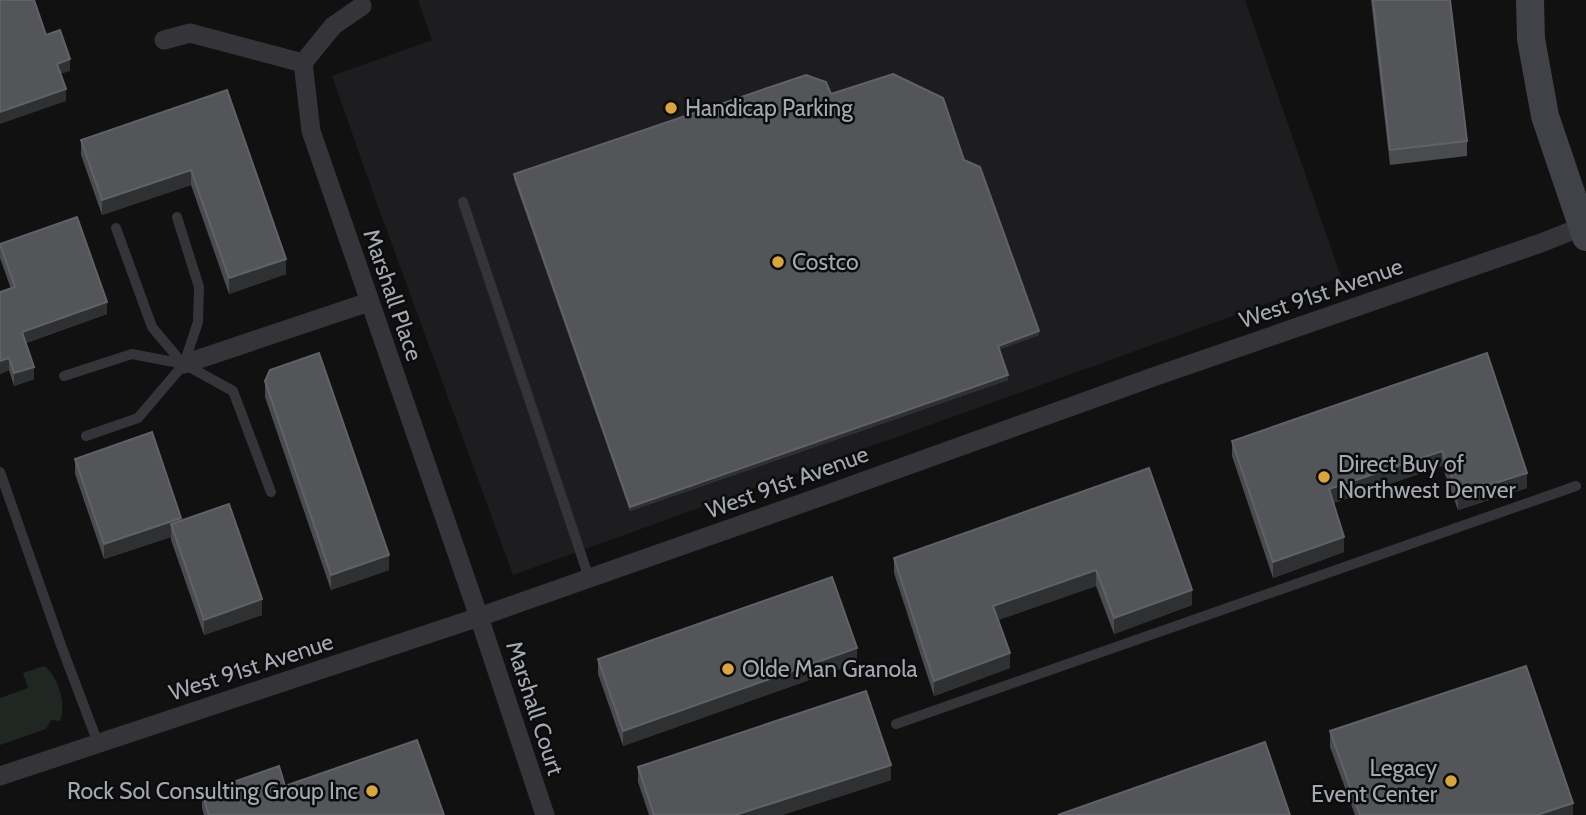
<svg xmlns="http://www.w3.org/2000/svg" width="1586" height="815" font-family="Cabin,sans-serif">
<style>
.built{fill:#1d1d1f}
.green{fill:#202621}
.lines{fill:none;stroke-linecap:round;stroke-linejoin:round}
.lane{stroke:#353539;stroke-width:10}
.street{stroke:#353539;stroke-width:19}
.secondary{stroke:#414247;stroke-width:28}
.wall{fill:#4a4b4e}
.shaded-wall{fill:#2f3032}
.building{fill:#535559;stroke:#606267;stroke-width:2}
.poi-dot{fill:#daa441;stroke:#0c0c0d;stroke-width:2.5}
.labels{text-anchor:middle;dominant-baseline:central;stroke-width:5;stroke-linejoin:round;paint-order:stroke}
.poi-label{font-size:23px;fill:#a4a8b1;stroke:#0c0c0d;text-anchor:start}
.street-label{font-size:23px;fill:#a4a8b1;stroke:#0c0c0d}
</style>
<rect width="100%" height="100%" fill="#111112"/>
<!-- built -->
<path class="built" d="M418 0H1245L1341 277 513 575 375 198 332 76 432 40Z"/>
<!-- green -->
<path class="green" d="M44 666C58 675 67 706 60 721L51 720 46 729 0 745V698L28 688 23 673Z"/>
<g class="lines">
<!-- lane -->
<g class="lane">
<path d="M463 202 589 578"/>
<path d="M116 228 152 327 183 364"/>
<path d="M64 376 132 354 184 364 233 391 271 492"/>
<path d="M86 436 138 418 184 364 198 322 199 287 177 217"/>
<path d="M0 472 62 648 98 743"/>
<path d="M896 724 1576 486"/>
</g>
<!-- street -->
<g class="street">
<path d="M362 6 333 26 303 63 311 131 479 617 545 815"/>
<path d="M164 40 190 33 303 63"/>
<path d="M184 364 369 302"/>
<path d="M0 776 479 617 817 498 1156 376 1541 243 1586 225"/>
</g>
<!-- secondary -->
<path class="secondary" d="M1530 0 1531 39 1545 116 1586 237"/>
</g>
<!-- wall -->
<g class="wall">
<path d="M1371 0H1450L1467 141V156L1390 165Z"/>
<path d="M227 90 286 274 229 294 191 185 102 215 81 155V140Z"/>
<path d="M831 94 964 160 1039 335 1000 349 1008 380 630 511 514 179V174Z"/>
<path d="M0 246 107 314 26 343 34 379 14 386 9 370 0 374V292L11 289 0 258Z"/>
<path d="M1487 353 1527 488 1458 510 1442 466 1333 503 1344 552 1273 578 1232 456V441Z"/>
<path d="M265 381 389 570 331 590 265 397Z"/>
<path d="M75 459 181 521 262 615 204 635 171 540V537L104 559 75 474Z"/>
<path d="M1149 468 1192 605 1114 634 1096 586 998 620 1010 668 934 696 894 573V558Z"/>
<path d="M598 659 857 663 623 746 598 674Z"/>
<path d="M1330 731 1573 815H1355L1330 747Z"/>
<path d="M638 767 891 780 782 815H649L638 782Z"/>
<path d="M285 786 444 815H204L202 808V793Z"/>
</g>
<!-- shaded-wall -->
<g class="shaded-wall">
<path d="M70 59V71L57 75V64Z"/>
<path d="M66 89V101L0 124V112Z"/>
<path d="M191 170V185L102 215V200Z"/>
<path d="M286 259V274L229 294V278Z"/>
<path d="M107 302V314L22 344V332Z"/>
<path d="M1039 331V335L998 350V346Z"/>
<path d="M9 358V370L0 374V361Z"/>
<path d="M34 367V379L14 386V373Z"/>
<path d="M1008 375V380L630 511V507Z"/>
<path d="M1442 451V466L1329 505V489Z"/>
<path d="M1527 473V488L1458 510V495Z"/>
<path d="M181 518V533L171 524V537L104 559V544Z"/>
<path d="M1344 537V552L1273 578V562Z"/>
<path d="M389 555V570L331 590V575Z"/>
<path d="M1096 570V586L993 622V606Z"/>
<path d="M1192 590V605L1114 634V618Z"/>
<path d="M262 599V615L204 635V620Z"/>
<path d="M857 648V663L623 746V731Z"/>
<path d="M1010 653V668L934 696V681Z"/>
<path d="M891 765V780L782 815H735Z"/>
<path d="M1573 803V815H1537Z"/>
</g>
<!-- building -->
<g class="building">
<path d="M0 0H34L46 35 60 30 70 59 57 64 66 89 0 112Z"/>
<path d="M1373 0H1450L1467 141 1390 150Z"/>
<path d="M893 74 943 98 964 160 980 167 1039 331 998 346 1008 375 630 507 514 174 806 75 826 82 831 94Z"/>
<path d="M227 90 286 259 229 278 191 170 102 200 81 140Z"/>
<path d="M77 217 107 302 22 332 34 367 14 373 9 358 0 361V292L15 287 0 244Z"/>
<path d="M319 353 389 555 331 575 265 381 270 370Z"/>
<path d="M1487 353 1527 473 1458 495 1442 451 1329 489 1344 537 1273 562 1232 441Z"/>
<path d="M152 432 181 518 104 544 75 459Z"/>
<path d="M1149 468 1192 590 1114 618 1096 570 993 606 1010 653 934 681 894 558Z"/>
<path d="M229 504 262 599 204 620 171 524Z"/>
<path d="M832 577 857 648 623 731 598 659Z"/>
<path d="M1526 666 1573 803 1537 815H1360L1330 731Z"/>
<path d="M866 691 891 765 735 815H654L638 767Z"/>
<path d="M417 740 444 815H209L202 793 279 766 285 786Z"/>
<path d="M1265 742 1290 815H1058Z"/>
</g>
<!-- markers -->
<g class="poi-dot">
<circle cx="671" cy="108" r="7"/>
<circle cx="778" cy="262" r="7"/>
<circle cx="1324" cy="477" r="7"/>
<circle cx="728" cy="669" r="7"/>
<circle cx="1451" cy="781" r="7"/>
<circle cx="372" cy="791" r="7"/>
</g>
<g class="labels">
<!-- poi labels -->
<g class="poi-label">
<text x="685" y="108">Handicap Parking</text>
<text x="792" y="262">Costco</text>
<text x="1338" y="464">Direct Buy of<tspan x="1338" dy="26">Northwest Denver</tspan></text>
<text x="742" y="669">Olde Man Granola</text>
<text x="1437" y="768" text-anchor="end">Legacy<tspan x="1437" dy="26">Event Center</tspan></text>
<text x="358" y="791" text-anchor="end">Rock Sol Consulting Group Inc</text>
</g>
<!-- street labels -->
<g class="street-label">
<text transform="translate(1321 293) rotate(-19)">West 91st Avenue</text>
<text transform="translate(393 295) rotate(71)">Marshall Place</text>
<text transform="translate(787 482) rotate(-20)">West 91st Avenue</text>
<text transform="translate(251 667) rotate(-18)">West 91st Avenue</text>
<text transform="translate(535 708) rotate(72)">Marshall Court</text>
</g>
</g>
</svg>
